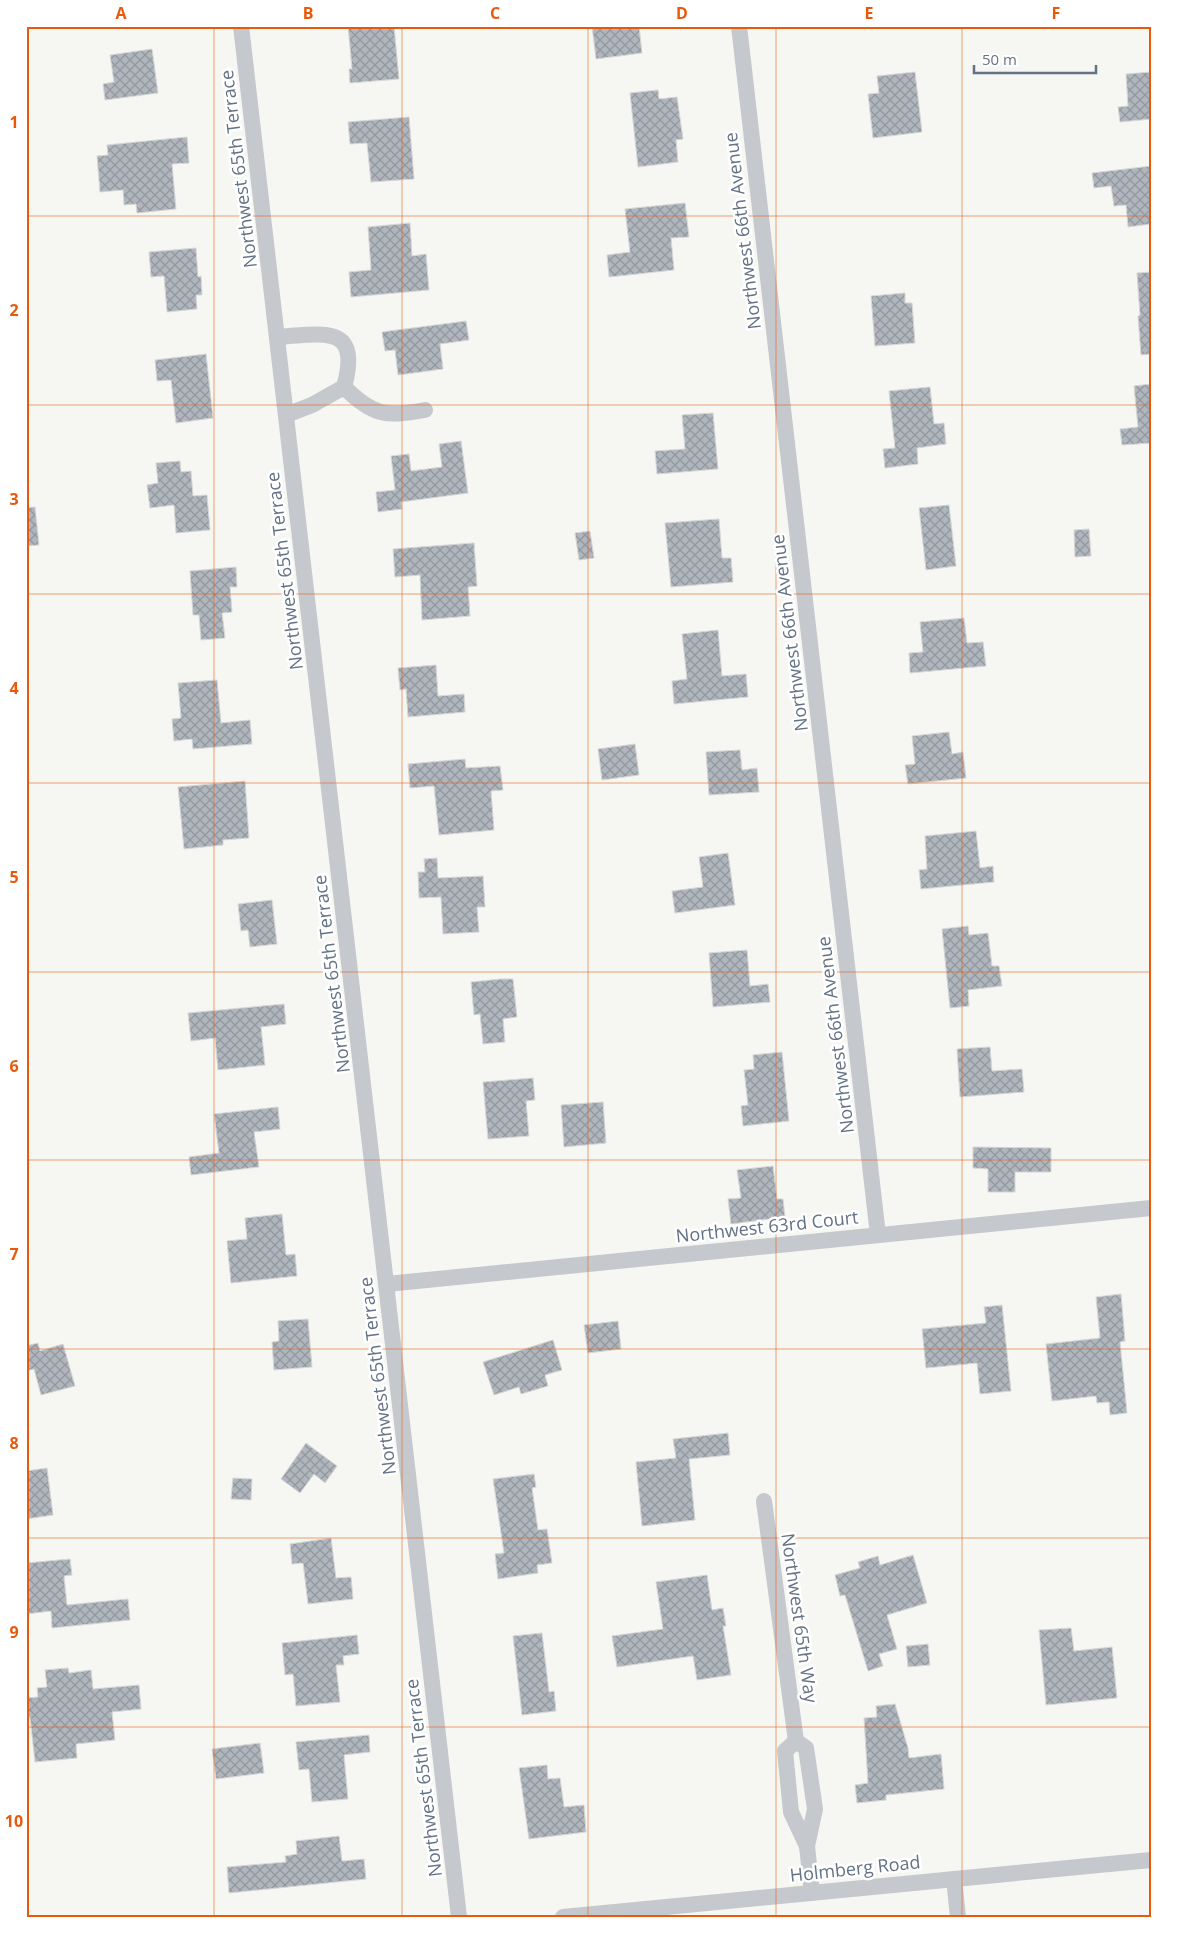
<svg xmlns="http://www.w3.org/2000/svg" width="1177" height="1943" font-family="'Open Sans',sans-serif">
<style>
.building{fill:url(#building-cross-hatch);stroke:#d7d7d5}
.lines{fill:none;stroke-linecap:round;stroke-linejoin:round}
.minor{stroke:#c5c8cc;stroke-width:16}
.grid{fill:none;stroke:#e8590c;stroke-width:1;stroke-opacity:0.55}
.labels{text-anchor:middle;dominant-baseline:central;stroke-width:5;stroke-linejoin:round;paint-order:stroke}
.street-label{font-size:18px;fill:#637285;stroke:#fff}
.neatline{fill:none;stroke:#e8590c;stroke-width:2}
.grid-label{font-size:16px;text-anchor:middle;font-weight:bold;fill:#e8590c}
</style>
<defs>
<pattern id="building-cross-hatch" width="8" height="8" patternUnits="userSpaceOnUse" patternTransform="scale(1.25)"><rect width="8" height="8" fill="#b0b6bd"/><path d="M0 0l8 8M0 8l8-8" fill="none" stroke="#93989f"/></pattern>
</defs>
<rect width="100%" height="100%" fill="#f6f6f2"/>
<!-- building -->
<g class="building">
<path d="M348 26H394L399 79 350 83 349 69H352Z"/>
<path d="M592 26H639L642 53 596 59Z"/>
<path d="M152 49 158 93 105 100 103 84 114 82 110 55Z"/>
<path d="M915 72 922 132 873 138 868 94 879 93 877 76Z"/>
<path d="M1151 72V119L1120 122 1118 107 1128 106 1126 74Z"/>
<path d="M658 90 659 99 677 97 683 139 676 140 678 162 638 167 630 93Z"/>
<path d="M409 117 414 179 371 182 367 143 350 144 348 122Z"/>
<path d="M187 137 189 163 172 164 176 209 137 213 136 204 124 205 123 190 100 192 97 156 108 155 107 145Z"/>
<path d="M1151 166V224L1128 227 1126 205 1114 206 1111 186 1094 188 1092 173Z"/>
<path d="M685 203 689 237 671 238 674 270 609 277 607 255 630 252 625 209Z"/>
<path d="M410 223 412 256 426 254 429 290 351 297 349 272 371 270 368 227Z"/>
<path d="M196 248 198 277 201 276 202 295H196L197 309 167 312 164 276 151 277 149 252Z"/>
<path d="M1151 272V354L1141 355 1138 316 1140 315 1137 273Z"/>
<path d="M905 293V303H912L915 343 875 346 871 296Z"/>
<path d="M466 321 469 340 440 344 443 369 398 375 395 350 385 351 382 332Z"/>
<path d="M206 354 213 418 176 423 171 380 157 381 155 360Z"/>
<path d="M1151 384V443L1122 445 1120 429 1138 427 1134 386Z"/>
<path d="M930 387 934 424 944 423 946 444 917 448 918 464 885 468 883 449 895 448 889 391Z"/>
<path d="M713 413 718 469 657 474 655 451 685 449 682 415Z"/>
<path d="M461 441 468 493 401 502 402 509 378 512 376 492 395 490 391 456 409 454 411 471 442 467 439 444Z"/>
<path d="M180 461 181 472 191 471 193 496 207 495 210 530 176 533 174 505 150 508 147 485 158 483 156 463Z"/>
<path d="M949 505 956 566 926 570 919 508Z"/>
<path d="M35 507 39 545 26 546V508Z"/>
<path d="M719 519 722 558H731L733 582 671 587 665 523Z"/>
<path d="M1089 529 1091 556 1075 557 1074 530Z"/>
<path d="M590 531 594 558 579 560 575 533Z"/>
<path d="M474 543 477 586 468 587 470 616 422 620 420 575 395 577 393 549Z"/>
<path d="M236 567 237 587H230L232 612 222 613 225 638 201 640 199 615H193L190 571Z"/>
<path d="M964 618 967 643 983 642 986 666 910 673 909 653 923 652 920 622Z"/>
<path d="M718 630 722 676 746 674 748 697 674 704 672 681 687 679 682 634Z"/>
<path d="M436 665 438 696 464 694 465 712 408 717 406 689 400 690 398 668Z"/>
<path d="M217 680 221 723 250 720 252 744 193 749 192 739 174 741 172 719 181 718 178 683Z"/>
<path d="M949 732 952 754 963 752 966 778 908 784 905 765 915 764 912 736Z"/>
<path d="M635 744 639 775 602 780 598 749Z"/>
<path d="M740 750 742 770 757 768 759 792 709 795 706 752Z"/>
<path d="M465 759 466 768 500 766 503 790 491 791 494 830 439 835 434 786 410 788 408 764Z"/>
<path d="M245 781 249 838 223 840V845L184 849 178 787Z"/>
<path d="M976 831 980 868 993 866 994 882 921 889 919 870 927 869 925 836Z"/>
<path d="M728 853 735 905 675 913 672 891 703 887 699 857Z"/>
<path d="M437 858 438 878 483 876 485 907H477L479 932 443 934 441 897 419 898 418 872H425L424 859Z"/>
<path d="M272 900 277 944 250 947 248 930 241 931 238 904Z"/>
<path d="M968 926 969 935 988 933 992 966H999L1002 986 968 990 969 1006 950 1008 942 929Z"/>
<path d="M747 950 750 986 768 984 770 1002 713 1007 709 953Z"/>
<path d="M501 979H513L517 1017 503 1019 505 1042 483 1044 480 1014 474 1015 471 982Z"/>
<path d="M284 1004 286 1024 261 1027 265 1065 218 1070 215 1038 191 1041 188 1013Z"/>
<path d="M990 1047 992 1071 1022 1069 1024 1092 960 1097 957 1049Z"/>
<path d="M782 1052 789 1121 743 1126 741 1106 748 1105 744 1070 754 1069 753 1055Z"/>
<path d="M533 1078 535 1100 526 1101 529 1136 488 1139 483 1082Z"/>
<path d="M603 1102 606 1143 564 1147 561 1105Z"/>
<path d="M278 1107 280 1129 254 1132 259 1167 191 1175 189 1157 219 1153 214 1114Z"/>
<path d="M973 1147 1051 1148V1172H1015V1192H988V1169L973 1168Z"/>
<path d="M773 1166 777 1199H783L785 1217 731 1224 728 1199 741 1198 737 1170Z"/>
<path d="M282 1214 286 1255 295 1254 297 1276 231 1283 227 1241 247 1239 245 1218Z"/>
<path d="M1121 1294 1125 1341 1120 1342 1127 1413 1110 1415 1109 1402 1097 1403 1096 1396 1052 1401 1046 1344 1100 1338 1096 1297Z"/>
<path d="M1002 1305 1011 1391 980 1394 977 1363 926 1368 922 1329 986 1323 984 1307Z"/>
<path d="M308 1319 312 1367 274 1370 272 1342 279 1341 278 1321Z"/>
<path d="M618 1321 621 1349 588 1353 584 1325Z"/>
<path d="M553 1340 562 1370 545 1375 548 1386 521 1394 519 1387 494 1395 483 1362Z"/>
<path d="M38 1343 40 1351 63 1344 75 1386 41 1395 34 1369 26 1371V1346Z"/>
<path d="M728 1433 730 1455 689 1459 695 1520 642 1526 636 1462 676 1458 673 1439Z"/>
<path d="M306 1443 337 1466 325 1483 314 1474 300 1493 281 1479Z"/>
<path d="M47 1468 53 1515 26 1519V1471Z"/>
<path d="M534 1474 536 1487 532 1488 538 1530 547 1529 552 1563 537 1565 538 1573 498 1579 495 1554 504 1553 493 1479Z"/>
<path d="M233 1478 252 1479 251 1500 231 1499Z"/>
<path d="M331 1538 336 1578 351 1577 353 1599 308 1604 303 1563 292 1564 290 1544Z"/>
<path d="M913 1555 927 1603 887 1615 897 1649 879 1654 883 1666 868 1671 845 1595 840 1596 835 1575 860 1568 858 1562 878 1556 880 1565Z"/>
<path d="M70 1559 72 1575 64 1576 67 1605 128 1599 130 1620 52 1628 51 1611 26 1614V1563Z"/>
<path d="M707 1575 712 1610 723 1608 726 1626H723L731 1675 697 1680 693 1656 617 1667 612 1636 663 1629 656 1582Z"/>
<path d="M1071 1628 1074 1651 1112 1647 1117 1698 1046 1705 1039 1630Z"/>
<path d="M542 1633 549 1692 554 1691 556 1711 522 1715 513 1636Z"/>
<path d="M357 1635 359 1654 343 1656 344 1665H336L340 1702 296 1706 293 1674 285 1675 282 1643Z"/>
<path d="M928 1644 930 1665 908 1667 906 1646Z"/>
<path d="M68 1668 69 1673 91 1670 93 1689 139 1685 141 1709 112 1712 115 1740 76 1744 77 1758 35 1762 30 1717 26 1718V1698L38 1697 37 1688 47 1687 45 1670Z"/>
<path d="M895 1704 908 1748 909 1758 941 1754 944 1789 886 1795V1800L857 1803 855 1785 868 1783 864 1718 877 1717 876 1706Z"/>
<path d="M369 1735 370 1752 344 1755 348 1799 312 1802 309 1769 299 1770 296 1742Z"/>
<path d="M260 1743 264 1773 216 1779 212 1749Z"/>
<path d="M547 1765 548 1779 560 1778 564 1807 584 1805 586 1832 529 1839 519 1768Z"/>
<path d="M339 1836 342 1861 364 1859 366 1879 229 1893 227 1867 286 1862 285 1856 297 1854 296 1841Z"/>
</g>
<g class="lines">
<!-- minor -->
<g class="minor">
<path d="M241 26 459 1917"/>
<path d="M739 26 878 1235"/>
<path d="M277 337C323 334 362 323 344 387L312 405 286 415"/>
<path d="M344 387C373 416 386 417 425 410"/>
<path d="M387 1284 1151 1208"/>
<path d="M764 1501 796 1741 806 1748 815 1809 807 1846 812 1893"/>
<path d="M796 1741 785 1751 791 1812 807 1846"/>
<path d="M954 1879 958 1917"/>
<path d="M563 1917 1151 1860"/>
</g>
</g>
<!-- grid -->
<path class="grid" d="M214 26V1917M402 26V1917M588 26V1917M776 26V1917M962 26V1917M26 216H1151M26 405H1151M26 594H1151M26 783H1151M26 972H1151M26 1160H1151M26 1349H1151M26 1538H1151M26 1727H1151"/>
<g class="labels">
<!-- street labels -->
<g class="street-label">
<text transform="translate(238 169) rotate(-97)">Northwest 65th Terrace</text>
<text transform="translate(742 231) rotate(-97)">Northwest 66th Avenue</text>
<text transform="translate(284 571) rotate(-97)">Northwest 65th Terrace</text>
<text transform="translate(789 633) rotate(-97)">Northwest 66th Avenue</text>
<text transform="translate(331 974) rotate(-97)">Northwest 65th Terrace</text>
<text transform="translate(835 1035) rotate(-97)">Northwest 66th Avenue</text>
<text transform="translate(767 1226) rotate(-6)">Northwest 63rd Court</text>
<text transform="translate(377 1376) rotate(-97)">Northwest 65th Terrace</text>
<text transform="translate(800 1618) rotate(82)">Northwest 65th Way</text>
<text transform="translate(423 1778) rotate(-97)">Northwest 65th Terrace</text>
<text transform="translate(855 1868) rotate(-6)">Holmberg Road</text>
</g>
</g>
<!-- border -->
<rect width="1177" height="1943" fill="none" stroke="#ffffff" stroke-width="55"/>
<!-- scale -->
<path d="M974 65v8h122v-8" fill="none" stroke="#637285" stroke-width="2.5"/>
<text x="982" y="65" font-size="15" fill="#637285" stroke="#ffffff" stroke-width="4" paint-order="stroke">50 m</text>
<rect x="28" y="28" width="1122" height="1888" class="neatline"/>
<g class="grid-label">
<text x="121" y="19">A</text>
<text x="308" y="19">B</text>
<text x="495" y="19">C</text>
<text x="682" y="19">D</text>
<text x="869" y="19">E</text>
<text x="1056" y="19">F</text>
<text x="14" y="128">1</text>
<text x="14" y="316">2</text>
<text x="14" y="505">3</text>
<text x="14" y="694">4</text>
<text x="14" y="883">5</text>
<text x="14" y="1072">6</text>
<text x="14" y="1260">7</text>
<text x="14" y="1449">8</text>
<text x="14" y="1638">9</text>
<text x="14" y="1827">10</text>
</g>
</svg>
